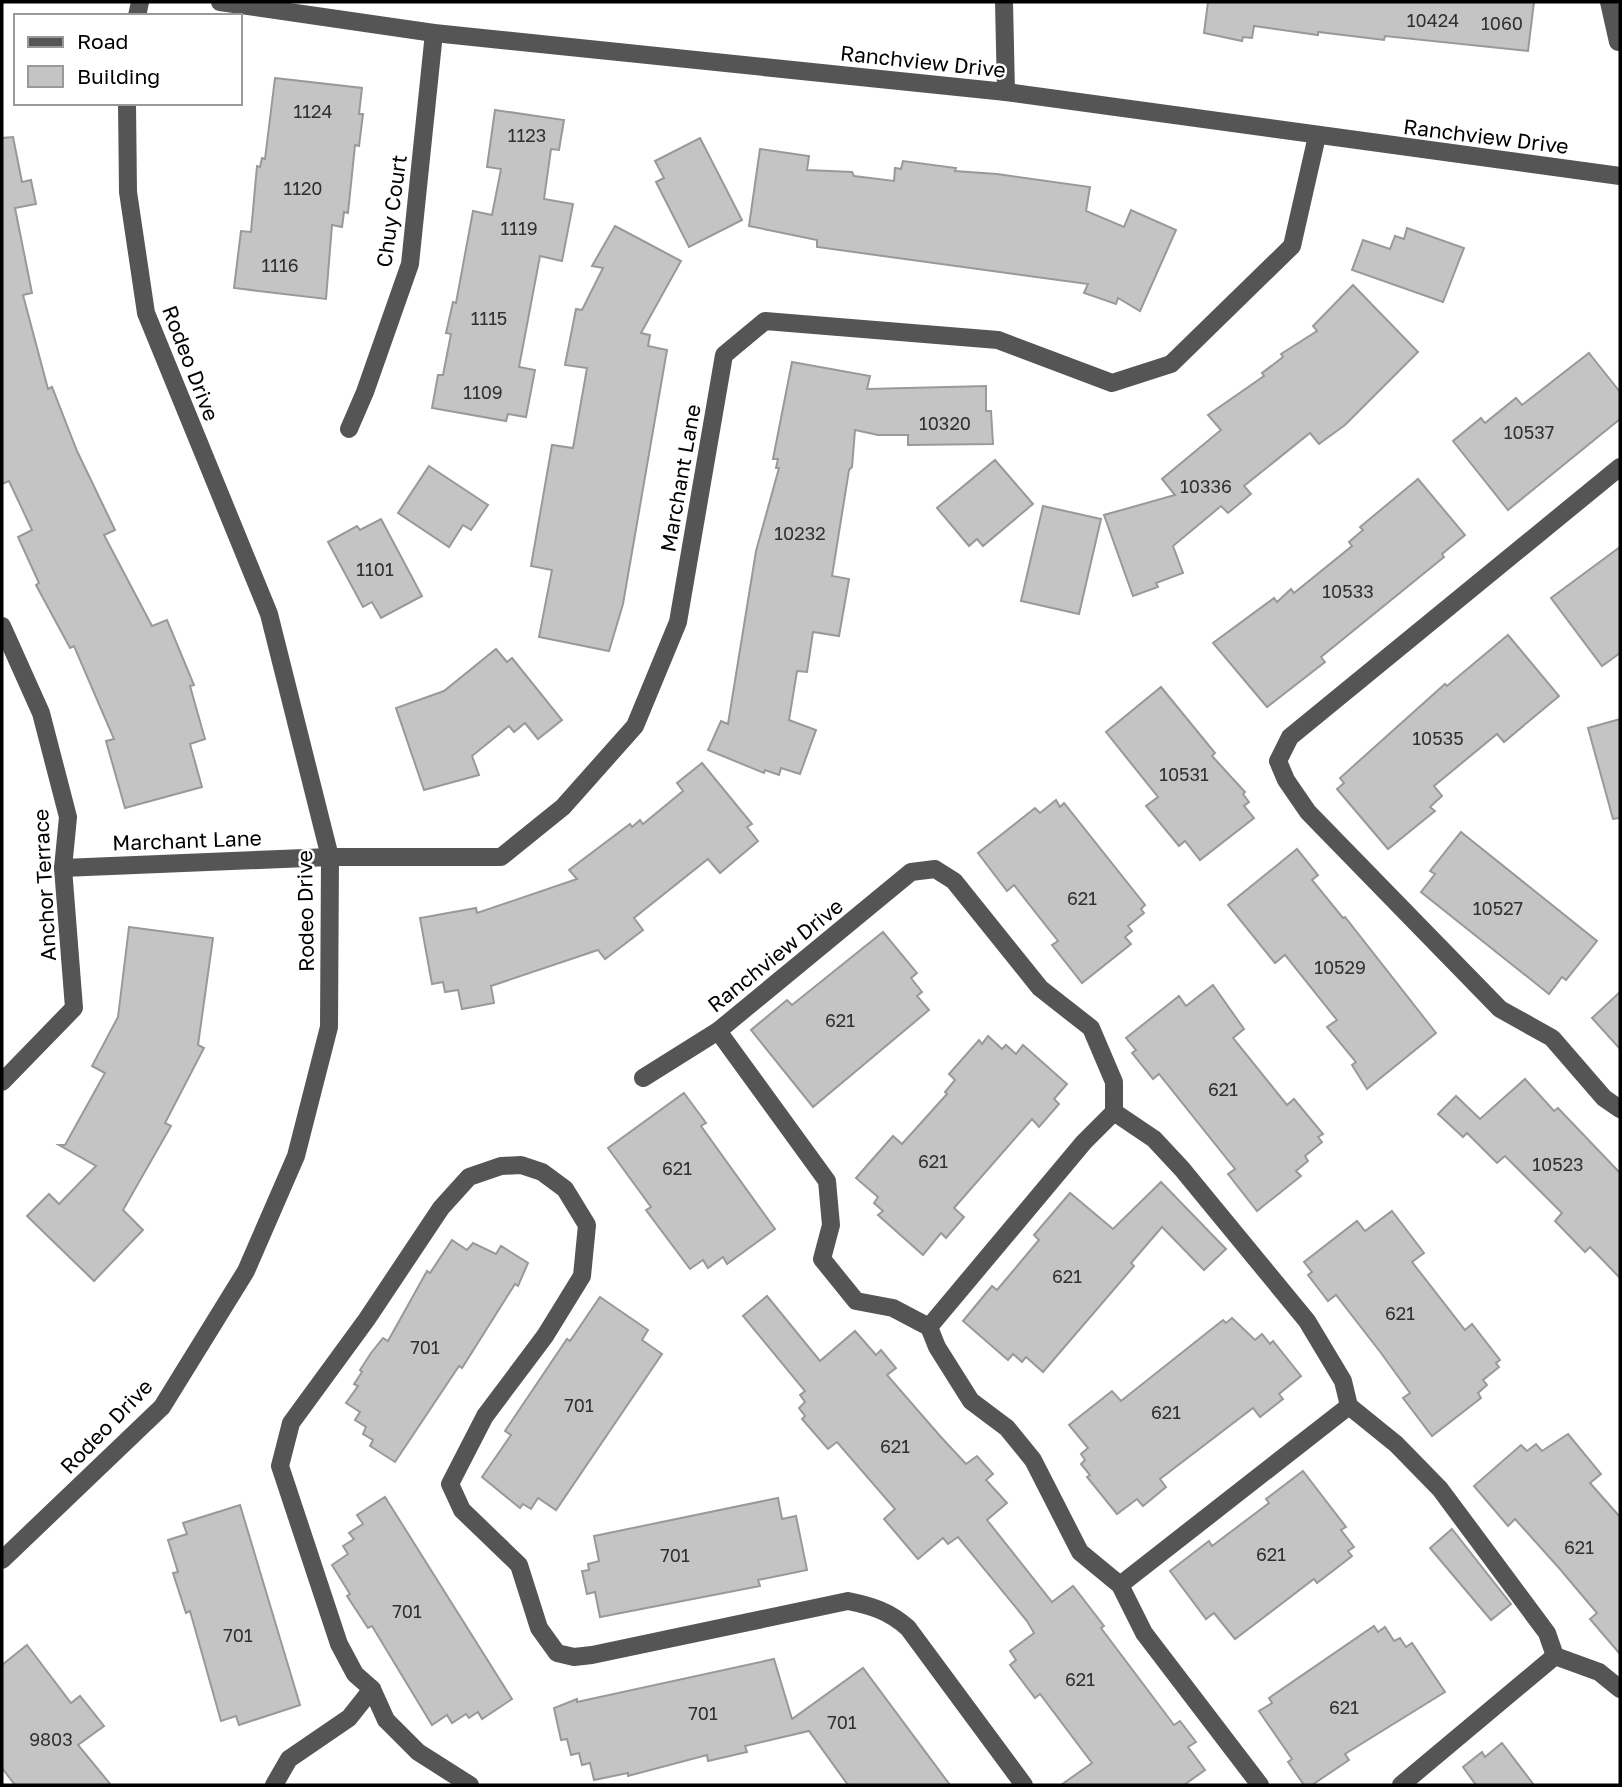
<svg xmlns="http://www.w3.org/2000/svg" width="1622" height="1787" font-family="'Golos Text',sans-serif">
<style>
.building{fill:#c4c4c4;stroke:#999;stroke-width:2}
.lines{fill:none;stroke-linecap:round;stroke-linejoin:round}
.minor{stroke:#555;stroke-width:18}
.labels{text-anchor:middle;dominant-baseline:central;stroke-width:5;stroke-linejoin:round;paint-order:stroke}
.number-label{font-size:18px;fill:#313131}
.street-label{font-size:21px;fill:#000;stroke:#fff}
</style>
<rect width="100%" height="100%" fill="#fff"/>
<!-- building -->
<g class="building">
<path d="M1208 2H1534L1528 51 1385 36 1384 40 1318 32V35L1254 26 1252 38 1243 37 1242 41 1204 33Z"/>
<path d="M275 78 362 88 359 114H363L359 146 355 145 348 213 344 212 342 227 332 225 326 299 234 288 241 231 251 232 257 166 260 167 262 158 265 159Z"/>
<path d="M495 110 564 120 559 150 551 149 544 199 573 204 562 261 540 256 519 367 535 370 526 417 508 414 506 421 432 408 438 375H443L451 334 446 333 453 302 456 303 473 211 492 215 501 169 487 167Z"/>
<path d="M13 137 22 182 31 180 36 204 15 208 32 293 23 295 48 389 52 387 77 451 115 530 104 535 152 626 167 620 194 685 190 686 205 739 190 744 202 787 125 808 106 741 114 739 74 646 70 648 36 585 39 583 18 537 32 530 9 481 2 484V138Z"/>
<path d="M700 138 742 220 689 247 656 182 664 178 655 161Z"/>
<path d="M760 149 809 156 807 170 852 172 854 176 894 181 895 168 901 169 903 161 956 168 955 171 997 174 1090 187 1086 211 1124 227 1131 210 1176 230 1140 311 1118 298 1116 304 1084 293 1088 284 817 247V240L749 226Z"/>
<path d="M615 226 681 261 641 333 650 335 648 346 667 350 623 604 609 651 539 637 552 570 531 566 552 445 573 448 587 368 565 365 576 309 582 310 603 268 592 266Z"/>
<path d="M1407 228 1464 248 1443 302 1352 270 1363 240 1390 249 1395 236 1404 239Z"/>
<path d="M1353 285 1418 352 1345 425 1319 444 1310 433 1244 486 1251 494 1228 513 1221 506 1173 546 1183 573 1156 583 1158 587 1133 596 1104 515 1175 495 1162 479 1221 430 1208 415 1264 376 1262 373 1283 357 1281 354 1317 331 1313 326Z"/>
<path d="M1589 353 1620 392V419L1508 510 1453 441 1481 418 1485 423 1516 398 1522 405Z"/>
<path d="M792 362 870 376 867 389 986 386V411H991L993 444 908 445V435H878L855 430 852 467 849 470 832 576 849 579 839 636 813 632 807 672 797 671 789 720 816 730 800 774 781 768 779 775 765 770 764 773 708 750 721 721 728 724 756 551 779 468H776L778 459H773Z"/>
<path d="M995 460 1033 504 983 546 977 539 969 546 937 508Z"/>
<path d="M429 466 488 505 471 530 463 525 449 547 398 513Z"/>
<path d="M1418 479 1465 535 1442 554 1444 557 1321 657 1325 662 1267 707 1213 643 1274 598 1277 602 1291 589 1294 593 1352 546 1349 542 1363 530 1360 527Z"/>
<path d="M1043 506 1101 519 1079 614 1021 601Z"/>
<path d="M381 519 422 596 381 618 372 602 363 607 328 542 357 526 360 530Z"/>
<path d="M1620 547V653L1602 666 1551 598Z"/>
<path d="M1508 635 1559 696 1504 742 1497 734 1434 786 1442 796 1430 807 1435 811 1388 849 1337 789 1344 783 1340 778 1445 684 1447 686Z"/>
<path d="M496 649 507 662 512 658 562 720 538 739 525 723 514 732 509 726 472 756 479 775 424 790 396 708 444 691Z"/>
<path d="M1161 687 1215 753 1212 756 1245 792 1243 794 1249 802 1244 806 1254 818 1200 860 1185 841 1179 846 1146 806 1158 797 1106 732Z"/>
<path d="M1620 719V818L1613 819 1588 728Z"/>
<path d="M702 763 752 824 747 827 758 841 720 873 708 859 634 918 643 930 605 959 598 950 491 986 494 1003 462 1009 458 990 445 992 443 982 432 984 420 918 476 908 477 913 577 879 569 870 630 824 632 827 640 820 643 824 683 791 677 783Z"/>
<path d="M1056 800 1060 807 1064 803 1145 905 1141 909 1144 913 1128 926 1132 931 1125 937 1131 944 1082 983 1052 945 1058 941 1014 885 1007 891 978 853 1035 808 1040 813Z"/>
<path d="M1461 832 1597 941 1566 980 1562 977 1549 994 1421 892 1435 874 1430 871Z"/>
<path d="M1297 849 1318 875 1312 880 1343 918 1345 917 1436 1033 1367 1089 1352 1065 1356 1062 1327 1027 1337 1020 1285 955 1275 963 1228 905Z"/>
<path d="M129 927 213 938 198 1045 204 1048 165 1123 171 1126 123 1210 143 1230 94 1281 27 1216 49 1194 59 1204 96 1166 59 1145H65L105 1073 92 1066 118 1017Z"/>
<path d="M883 932 917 973 911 978 922 992 917 996 929 1010 813 1107 751 1030 787 1000 792 1005Z"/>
<path d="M1213 985 1244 1029 1233 1038 1287 1105 1294 1099 1323 1134 1318 1137 1322 1142 1305 1156 1308 1161 1296 1171 1301 1176 1257 1211 1228 1174 1235 1169 1159 1074 1153 1079 1132 1053 1136 1050 1126 1038 1179 996 1186 1006Z"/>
<path d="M1620 992V1049L1592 1018Z"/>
<path d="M988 1036 1002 1049 1006 1045 1016 1054 1023 1045 1067 1084 1054 1099 1059 1104 1039 1127 1032 1119 954 1208 964 1217 946 1238 941 1233 923 1255 878 1215 883 1211 874 1203 878 1197 856 1178 893 1136 902 1144 947 1094 945 1092 955 1080 949 1074 979 1040 982 1044Z"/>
<path d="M1525 1079 1554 1111 1558 1108 1620 1173V1278L1590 1247 1585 1252 1555 1221 1562 1213 1505 1156 1497 1163 1467 1133 1463 1137 1438 1114 1456 1096 1480 1119Z"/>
<path d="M684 1093 706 1123 701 1126 775 1229 727 1264 723 1257 708 1268 703 1260 690 1269 646 1210 651 1207 608 1148Z"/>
<path d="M1161 1182 1226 1249 1204 1270 1162 1227 1131 1263 1134 1266 1043 1372 1026 1357 1022 1362 1013 1354 1008 1360 963 1321 992 1286 997 1290 1039 1240 1034 1235 1070 1193 1113 1229Z"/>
<path d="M1392 1211 1424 1253 1412 1262 1465 1330 1472 1324 1500 1360 1496 1363 1499 1367 1483 1380 1487 1385 1478 1393 1481 1398 1432 1436 1403 1398 1410 1393 1381 1353 1336 1295 1328 1301 1308 1275 1312 1272 1304 1262 1357 1221 1365 1231Z"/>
<path d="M452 1240 467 1250 473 1243 496 1254 501 1246 528 1263 518 1286 515 1284 462 1368 459 1366 395 1462 370 1446 373 1440 363 1434 366 1427 355 1420 360 1412 346 1403 358 1386 354 1384 362 1372 360 1370 371 1353 383 1338 388 1341 427 1271 430 1273Z"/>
<path d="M767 1296 820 1361 855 1331 876 1355 881 1350 896 1368 887 1375 940 1436 966 1464 977 1456 993 1474 986 1480 1007 1503 987 1520 1052 1602 1073 1586 1104 1626 1101 1628 1174 1725 1180 1721 1196 1742 1188 1747 1205 1770 1184 1785H1061L1092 1763 1040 1694 1035 1698 1010 1665 1016 1660 1010 1651 1034 1633 1027 1621 958 1537 948 1544 943 1538 918 1559 884 1519 895 1509 837 1442 828 1449 802 1419 805 1416 799 1408 805 1402 800 1395 805 1391 743 1316Z"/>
<path d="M600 1297 648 1330 642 1340 662 1354 556 1510 538 1498 531 1509 523 1504 520 1508 482 1477 511 1435 505 1431 567 1339 570 1341Z"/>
<path d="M1232 1318 1255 1340 1262 1334 1270 1344 1273 1341 1301 1376 1279 1394 1283 1399 1260 1417 1253 1408 1160 1479 1166 1487 1143 1506 1137 1499 1117 1514 1087 1477 1090 1475 1081 1464 1085 1460 1081 1454 1088 1448 1069 1425 1112 1391 1121 1401 1223 1320 1226 1323Z"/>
<path d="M1568 1434 1601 1474 1590 1483 1620 1517V1654L1590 1619 1597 1613 1559 1568 1515 1519 1508 1526 1474 1486 1521 1445 1527 1451 1536 1444 1542 1451Z"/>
<path d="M1303 1471 1346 1527 1341 1530 1354 1547 1348 1551 1352 1556 1317 1583 1314 1579 1235 1639 1214 1613 1206 1619 1170 1571 1209 1541 1212 1546 1269 1503 1266 1499Z"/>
<path d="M385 1497 512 1699 482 1719 478 1712 469 1718 466 1714 452 1723 447 1715 432 1725 372 1626 368 1628 347 1596 350 1594 332 1565 348 1554 343 1546 354 1539 349 1533 363 1524 357 1515Z"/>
<path d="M778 1498 782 1519 796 1516 807 1570 758 1580 760 1586 600 1617 595 1592 587 1594 582 1571 589 1570 588 1564 599 1561 594 1536Z"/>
<path d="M240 1505 300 1705 239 1725 236 1716 221 1721 190 1611 186 1613 173 1573 178 1572 168 1540 187 1534 183 1523Z"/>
<path d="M1452 1529 1511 1604 1491 1620 1430 1548Z"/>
<path d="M1374 1626 1378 1632 1385 1627 1394 1641 1400 1638 1406 1647 1412 1643 1445 1692 1345 1754 1349 1760 1312 1785H1304L1288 1762 1292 1759 1259 1711 1272 1703 1269 1698Z"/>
<path d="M27 1645 71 1703 80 1696 104 1726 78 1745 111 1785H15L2 1768V1665Z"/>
<path d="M774 1659 792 1719 863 1668 950 1785H848L809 1731 745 1746 747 1752 708 1761 707 1755 628 1776V1773L594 1780 590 1763 582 1765 579 1753 571 1755 567 1739 561 1740 554 1708 577 1699V1702Z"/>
<path d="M1502 1743 1534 1785H1476L1463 1767 1482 1752 1485 1757Z"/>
</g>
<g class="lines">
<!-- minor -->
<g class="minor">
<path d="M220 2 434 33 1006 92 1620 176"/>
<path d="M1004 2 1006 92"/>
<path d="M1609 2 1618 42"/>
<path d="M137 16 140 2"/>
<path d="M349 429 365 392 410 264 434 33"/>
<path d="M1620 467 1290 737 1278 761 1286 780 1308 812 1500 1009 1552 1038 1604 1098 1620 1109"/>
<path d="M2 626 41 713 68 817 63 868 74 1008 2 1082"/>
<path d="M63 868 330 857H501L563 807 635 726 678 622 724 355 765 321 998 340 1112 383 1171 364 1292 246 1317 136"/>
<path d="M718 1031 827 1181 831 1225 822 1259 856 1301 893 1308 929 1327 937 1347 971 1401 1007 1428 1033 1460 1080 1552 1120 1585 1144 1633 1260 1785"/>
<path d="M643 1078 718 1031 911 872 935 869 954 881 1040 988 1091 1028 1114 1082V1112L1084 1142 929 1327"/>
<path d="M1114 1112 1154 1139 1182 1169 1307 1321 1343 1381 1349 1406 1396 1444 1440 1489 1547 1633 1555 1656"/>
<path d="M2 1560 162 1407 246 1271 296 1156 329 1027 330 857 269 614 146 313 128 192 127 103"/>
<path d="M1120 1585 1349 1406"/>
<path d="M274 1785 289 1759 349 1718 372 1689"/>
<path d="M470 1785 418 1752 386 1720 372 1689 355 1674 339 1644 280 1466 291 1423 367 1319 441 1208 469 1177 501 1166 521 1165 542 1172 565 1189 587 1225 582 1276 545 1336 485 1416 450 1484 462 1510 519 1565 539 1628 557 1653 574 1657 592 1655 848 1601C872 1606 889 1611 908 1628L1024 1785"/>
<path d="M1401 1785 1555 1656 1599 1672 1620 1689"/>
</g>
</g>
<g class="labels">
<!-- number labels -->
<g class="number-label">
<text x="1433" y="20">10424</text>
<text x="1502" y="23">1060</text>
<text x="313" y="111">1124</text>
<text x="527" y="135">1123</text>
<text x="303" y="188">1120</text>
<text x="519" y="228">1119</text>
<text x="280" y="265">1116</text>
<text x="489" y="318">1115</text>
<text x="483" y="392">1109</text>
<text x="945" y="423">10320</text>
<text x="1529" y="432">10537</text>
<text x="1206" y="486">10336</text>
<text x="800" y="533">10232</text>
<text x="375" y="569">1101</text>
<text x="1348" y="591">10533</text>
<text x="1438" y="738">10535</text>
<text x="1184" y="774">10531</text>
<text x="1082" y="898">621</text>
<text x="1498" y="908">10527</text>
<text x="1340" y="967">10529</text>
<text x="840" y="1020">621</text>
<text x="1223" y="1089">621</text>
<text x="933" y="1161">621</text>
<text x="1558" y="1164">10523</text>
<text x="677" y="1168">621</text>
<text x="1067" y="1276">621</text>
<text x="1400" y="1313">621</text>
<text x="425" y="1347">701</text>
<text x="579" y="1405">701</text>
<text x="1166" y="1412">621</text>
<text x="895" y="1446">621</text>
<text x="1579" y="1547">621</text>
<text x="1271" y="1554">621</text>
<text x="675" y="1555">701</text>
<text x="407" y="1611">701</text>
<text x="238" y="1635">701</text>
<text x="1080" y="1679">621</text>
<text x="1344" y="1707">621</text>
<text x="703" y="1713">701</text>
<text x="842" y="1722">701</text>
<text x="51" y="1739">9803</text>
</g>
<!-- street labels -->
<g class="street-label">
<text transform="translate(923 61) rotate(6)">Ranchview Drive</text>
<text transform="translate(1486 136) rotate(7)">Ranchview Drive</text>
<text transform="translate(391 211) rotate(-82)">Chuy Court</text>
<text transform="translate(191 363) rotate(69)">Rodeo Drive</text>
<text transform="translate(680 478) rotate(-80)">Marchant Lane</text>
<text transform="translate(187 840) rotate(-2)">Marchant Lane</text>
<text transform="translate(44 885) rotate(-93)">Anchor Terrace</text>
<text transform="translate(305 911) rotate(-91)">Rodeo Drive</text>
<text transform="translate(775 955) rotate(-39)">Ranchview Drive</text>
<text transform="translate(106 1426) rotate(-46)">Rodeo Drive</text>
</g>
</g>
<!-- border -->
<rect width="1622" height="1787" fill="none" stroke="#000000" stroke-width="7"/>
<!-- legend -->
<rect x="14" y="14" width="228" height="91" fill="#ffffff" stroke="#999999" stroke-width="2"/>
<rect x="28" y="37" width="35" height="10" fill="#555555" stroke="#999999" stroke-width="2"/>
<text x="77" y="49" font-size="21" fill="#000000">Road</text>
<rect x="28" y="66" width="35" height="21" fill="#c4c4c4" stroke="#999999" stroke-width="2"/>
<text x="77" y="84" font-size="21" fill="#000000">Building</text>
</svg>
